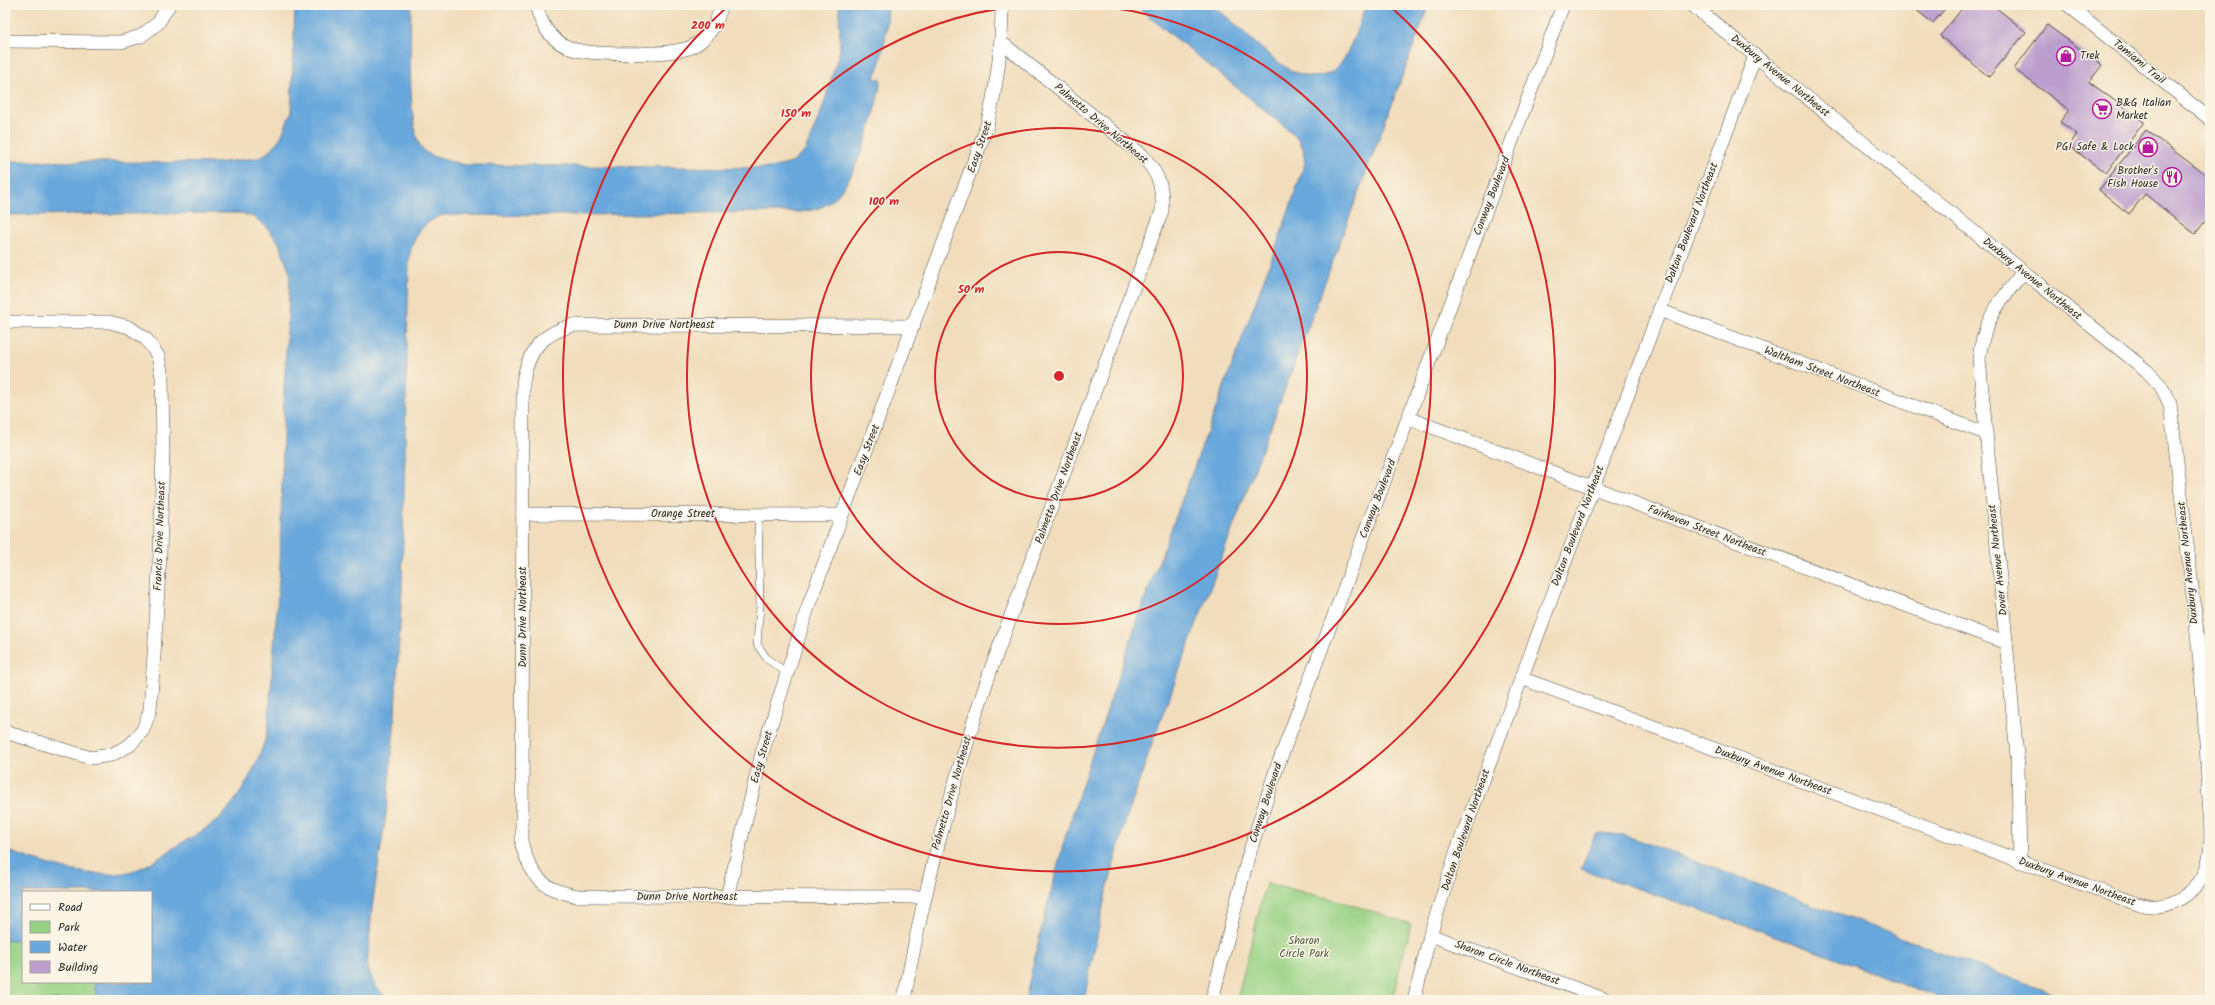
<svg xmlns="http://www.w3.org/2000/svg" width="2215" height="1005" font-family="Kalam,sans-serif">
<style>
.green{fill:#97d184;stroke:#617e58}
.water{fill:#69a8dc;stroke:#4a6a84}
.building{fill:#bb9ecd}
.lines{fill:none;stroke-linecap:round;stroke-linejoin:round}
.lane-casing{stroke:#494641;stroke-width:8}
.street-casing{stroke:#494641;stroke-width:14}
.lane{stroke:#fff;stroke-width:7}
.street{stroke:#fff;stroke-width:13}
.ring{fill:none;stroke:#d62828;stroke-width:2}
.labels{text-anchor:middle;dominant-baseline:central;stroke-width:3;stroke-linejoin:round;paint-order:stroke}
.poi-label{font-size:11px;fill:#2b2b2b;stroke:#fcf5e5;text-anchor:start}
.street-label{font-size:11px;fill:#2b2b2b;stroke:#fcf5e5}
.park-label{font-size:11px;fill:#4b5d46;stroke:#fcf5e5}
.centre{fill:#d62828;stroke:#fcf5e5;stroke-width:2}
.ring-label{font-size:12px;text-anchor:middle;font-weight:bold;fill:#d62828;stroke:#fcf5e5;stroke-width:3;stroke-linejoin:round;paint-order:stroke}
</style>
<rect width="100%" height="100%" fill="#fcf5e5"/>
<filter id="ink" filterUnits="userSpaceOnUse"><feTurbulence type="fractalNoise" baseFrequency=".025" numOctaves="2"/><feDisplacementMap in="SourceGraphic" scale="8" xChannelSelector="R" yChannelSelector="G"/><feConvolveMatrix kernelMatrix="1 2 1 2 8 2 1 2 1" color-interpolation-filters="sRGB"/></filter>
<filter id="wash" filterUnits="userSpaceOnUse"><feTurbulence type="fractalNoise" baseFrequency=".012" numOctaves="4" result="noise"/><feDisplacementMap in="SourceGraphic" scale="16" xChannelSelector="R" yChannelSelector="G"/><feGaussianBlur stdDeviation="0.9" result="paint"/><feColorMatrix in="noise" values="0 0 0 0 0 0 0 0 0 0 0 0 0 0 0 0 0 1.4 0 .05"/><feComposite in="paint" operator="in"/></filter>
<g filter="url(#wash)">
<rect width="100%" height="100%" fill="#f1ddbc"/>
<!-- green -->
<g class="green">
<path d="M1266 883 1340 901 1411 924 1392 1000H1237Z"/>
<path d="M5 940 23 942V982H94L97 1000H5Z"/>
</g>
<!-- water -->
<g class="water">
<path d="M295 5H411C411 32 406 133 423 150 432 159 453 161 465 165L771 168 792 163 805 151 823 107 840 49 839 5H888C887 32 884 54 874 79H881C876 112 858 181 830 202 821 209 811 210 801 212 681 212 562 217 443 215 422 222 412 238 409 259L402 589 394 729 386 814 372 907 367 966 376 988 390 1000H97L94 982H151V892H23V942L5 940V850C41 862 76 876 115 874 138 873 157 860 175 847 189 838 204 831 216 821 240 802 261 758 268 729L280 567 284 392 290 273 279 243 266 226 253 217 241 213 5 215V161L215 163 258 158 269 152 281 137 291 113Z"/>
<path d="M1135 5C1153 5 1172 5 1190 5 1195 5 1203 4 1208 5 1242 17 1299 112 1341 63 1350 53 1360 19 1366 5H1429L1155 735 1125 823 1105 897 1084 1000H1025L1043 922 1066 834 1083 782 1138 618 1283 228 1305 163 1303 148 1295 135Z"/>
<path d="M1601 833 1624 835 2070 1000H1946L1778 937 1581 869 1595 835Z"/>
</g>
<g id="blocks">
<!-- building -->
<g class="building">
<path d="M1910 5H1948L1933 23Z"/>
<path d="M1965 5H1993L2026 32 1989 77 1940 36Z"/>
<path d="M2047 25 2102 65 2089 82 2144 122 2106 173 2069 146 2077 134 2060 122 2069 110 2014 69Z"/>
<path d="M2146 130 2210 178V215L2195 234 2145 194 2129 214 2099 190Z"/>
</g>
</g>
</g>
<g filter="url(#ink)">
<use href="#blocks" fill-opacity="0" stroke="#494641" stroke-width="1"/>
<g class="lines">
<!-- lane casing -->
<g class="lane-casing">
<path id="lane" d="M758 514 760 606 757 644 767 659 786 672"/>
</g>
<!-- street casing -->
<g class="street-casing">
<g id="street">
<path d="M536 5C541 25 550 40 570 48 589 56 664 55 685 49 691 48 699 43 703 39 714 30 718 17 722 5"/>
<path d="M2068 5 2210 119"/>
<path d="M5 41 121 42 141 36 158 23 169 5"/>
<path d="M1659 310 1985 433"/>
<path d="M5 322H109L129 327 146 339 158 356 162 377 163 452 160 554 154 655 150 710 143 730 130 745 111 755 91 758 5 732"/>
<path d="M914 326 573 325C541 335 529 348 523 382L522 845C532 879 544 890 578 896L924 897"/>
<path d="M1408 418 2006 643"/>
<path d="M523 514 842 515"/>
<path d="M1521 678 2137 904C2143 905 2151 907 2158 906 2178 904 2199 889 2206 870 2215 846 2209 808 2208 783 2203 656 2185 530 2170 404L2161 386 2147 371 1692 5"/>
<path d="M2020 862 2018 766 1979 359C1984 318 1999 303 2023 272"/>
<path d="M727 897 762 753 809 604 986 129C997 88 1002 47 1002 5"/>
<path d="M1430 935 1607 1000"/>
<path d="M904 1000C924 887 954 777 991 669L1162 211C1163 185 1159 175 1142 155L1002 43"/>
<path d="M1212 1000 1248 857 1276 770 1563 5"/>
<path d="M1414 1000 1430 935 1457 850 1755 56"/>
</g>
</g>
<!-- lane -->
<use href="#lane" class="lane"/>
<!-- street -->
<use href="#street" class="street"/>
</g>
</g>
<!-- distance rings -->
<g class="ring">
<circle cx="1059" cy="376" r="124"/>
<circle cx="1059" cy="376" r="248"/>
<path d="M1088 5A372 372 0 1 1 1030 5"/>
<path d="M1391 7A496 496 0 1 1 727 7"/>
</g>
<!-- icons -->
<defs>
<g id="shop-ring" transform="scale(1)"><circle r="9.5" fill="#fcf5e5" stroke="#b5179e" stroke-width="1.5"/><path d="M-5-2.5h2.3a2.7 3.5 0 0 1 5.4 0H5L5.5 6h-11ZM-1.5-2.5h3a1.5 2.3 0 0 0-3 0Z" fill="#b5179e"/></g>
<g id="supermarket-ring" transform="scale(1)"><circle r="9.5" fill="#fcf5e5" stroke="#b5179e" stroke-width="1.5"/><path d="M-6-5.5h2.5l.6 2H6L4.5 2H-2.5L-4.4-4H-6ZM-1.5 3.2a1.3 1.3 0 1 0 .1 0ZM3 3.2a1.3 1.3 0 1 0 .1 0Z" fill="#b5179e"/></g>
<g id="restaurant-ring" transform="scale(1)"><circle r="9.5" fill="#fcf5e5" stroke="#b5179e" stroke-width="1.5"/><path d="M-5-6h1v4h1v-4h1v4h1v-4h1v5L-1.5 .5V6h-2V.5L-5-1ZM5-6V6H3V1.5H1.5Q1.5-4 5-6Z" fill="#b5179e"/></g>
</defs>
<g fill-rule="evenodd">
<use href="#shop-ring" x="2066" y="56"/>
<use href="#supermarket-ring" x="2102" y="109"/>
<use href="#shop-ring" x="2148" y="147"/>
<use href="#restaurant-ring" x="2172" y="177"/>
</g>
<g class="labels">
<!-- poi labels -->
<g class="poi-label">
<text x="2080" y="56">Trek</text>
<text x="2116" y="103">B&amp;G Italian<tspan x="2116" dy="13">Market</tspan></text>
<text x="2134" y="147" text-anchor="end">PGI Safe &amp; Lock</text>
<text x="2158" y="171" text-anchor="end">Brother's<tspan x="2158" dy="13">Fish House</tspan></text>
</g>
<!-- street labels -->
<g class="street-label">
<text transform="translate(2139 62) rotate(39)">Tamiami Trail</text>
<text transform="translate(1780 76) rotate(39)">Duxbury Avenue Northeast</text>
<text transform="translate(1101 124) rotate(40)">Palmetto Drive Northeast</text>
<text transform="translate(980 147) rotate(-71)">Easy Street</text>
<text transform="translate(1492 196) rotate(-69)">Conway Boulevard</text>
<text transform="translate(1692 223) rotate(-69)">Dalton Boulevard Northeast</text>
<text transform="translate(2032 279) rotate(39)">Duxbury Avenue Northeast</text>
<text x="664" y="325">Dunn Drive Northeast</text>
<text transform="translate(1822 372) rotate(21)">Waltham Street Northeast</text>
<text transform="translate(867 450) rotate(-69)">Easy Street</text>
<text transform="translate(1059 488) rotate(-70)">Palmetto Drive Northeast</text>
<text transform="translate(1378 499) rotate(-69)">Conway Boulevard</text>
<text x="683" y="514">Orange Street</text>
<text transform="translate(1578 526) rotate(-69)">Dalton Boulevard Northeast</text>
<text transform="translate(1707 531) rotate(21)">Fairhaven Street Northeast</text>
<text transform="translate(160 536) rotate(-88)">Francis Drive Northeast</text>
<text transform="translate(1998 560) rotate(-96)">Dover Avenue Northeast</text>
<text transform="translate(2188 563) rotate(-96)">Duxbury Avenue Northeast</text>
<text transform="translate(523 617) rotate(-90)">Dunn Drive Northeast</text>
<text transform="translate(762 757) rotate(-74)">Easy Street</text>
<text transform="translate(1773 771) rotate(20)">Duxbury Avenue Northeast</text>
<text transform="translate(952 793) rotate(-74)">Palmetto Drive Northeast</text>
<text transform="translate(1266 803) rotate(-72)">Conway Boulevard</text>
<text transform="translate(1466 830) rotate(-71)">Dalton Boulevard Northeast</text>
<text transform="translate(2077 882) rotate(20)">Duxbury Avenue Northeast</text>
<text x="687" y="897">Dunn Drive Northeast</text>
<text transform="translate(1507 963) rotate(20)">Sharon Circle Northeast</text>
</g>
<!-- park labels -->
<g class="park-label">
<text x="1304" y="941">Sharon<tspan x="1304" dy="13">Circle Park</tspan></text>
</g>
</g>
<circle cx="1059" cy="376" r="6" class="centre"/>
<g class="ring-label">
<text x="708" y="29">200 m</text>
<text x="796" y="117">150 m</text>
<text x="884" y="205">100 m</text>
<text x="971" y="293">50 m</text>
</g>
<!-- margin -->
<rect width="2215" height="1005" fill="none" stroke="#fcf5e5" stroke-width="20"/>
<!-- legend -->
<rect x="22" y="891" width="130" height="92" fill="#fcf5e5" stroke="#a8a49b"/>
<rect x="30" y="904" width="20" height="6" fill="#ffffff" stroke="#a8a49b"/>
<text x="58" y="911" font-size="12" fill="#2b2b2b">Road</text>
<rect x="30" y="921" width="20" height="12" fill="#97d184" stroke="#a8a49b"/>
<text x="58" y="931" font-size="12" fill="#2b2b2b">Park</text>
<rect x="30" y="941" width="20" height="12" fill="#69a8dc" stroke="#a8a49b"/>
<text x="58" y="951" font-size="12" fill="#2b2b2b">Water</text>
<rect x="30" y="961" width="20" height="12" fill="#bb9ecd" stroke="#a8a49b"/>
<text x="58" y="971" font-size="12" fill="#2b2b2b">Building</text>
</svg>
